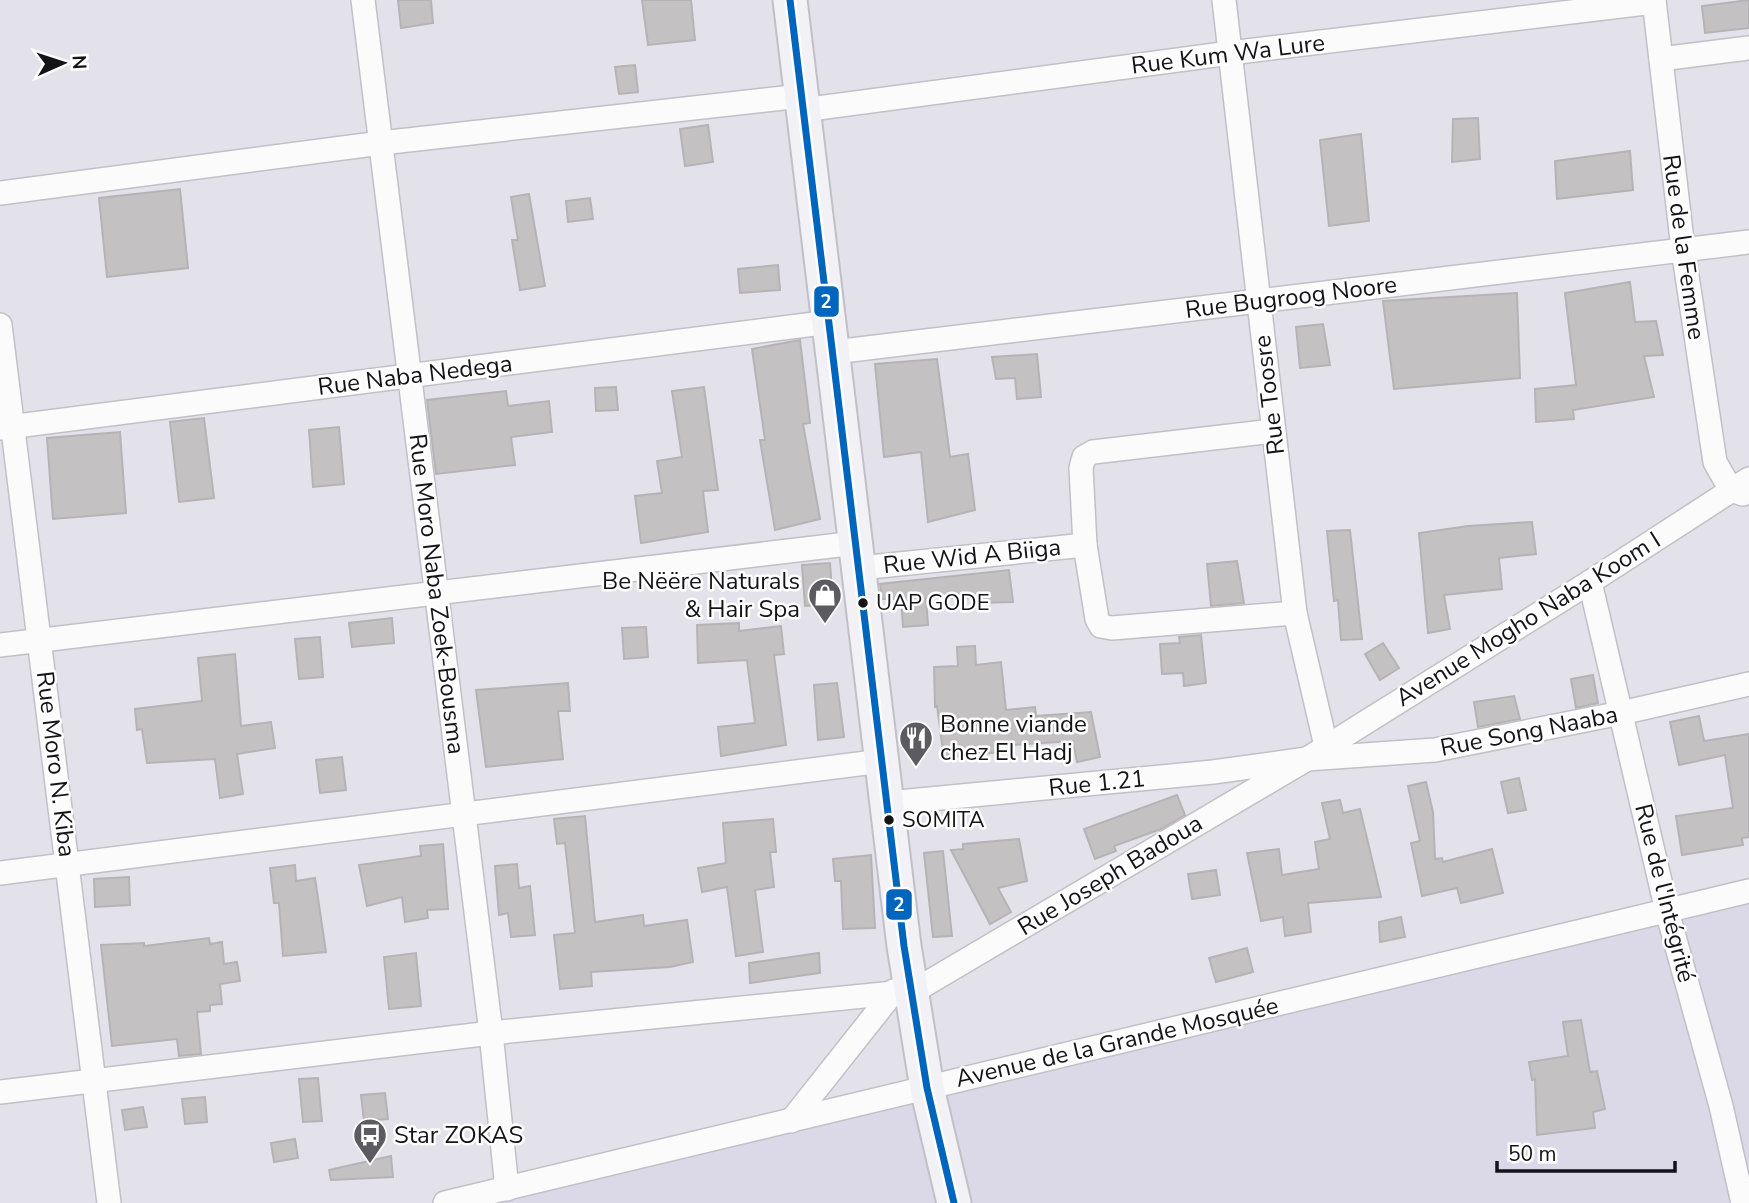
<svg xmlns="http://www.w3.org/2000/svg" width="1749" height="1203" font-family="'Nunito Sans',sans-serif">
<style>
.built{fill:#dbd8e8}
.building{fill:#c3c1c2;stroke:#b5b3b5;stroke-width:2}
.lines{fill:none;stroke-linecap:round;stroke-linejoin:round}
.minor-casing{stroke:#c1c0c6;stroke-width:26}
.secondary-casing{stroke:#c1c0c6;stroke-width:37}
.minor{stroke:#fbfbfc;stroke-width:23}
.secondary{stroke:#f2f1f6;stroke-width:33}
.bus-1-casing{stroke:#fff;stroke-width:12}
.bus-1{stroke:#0065bd;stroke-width:7}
.bus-dot{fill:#141317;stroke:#fff;stroke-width:2.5}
.labels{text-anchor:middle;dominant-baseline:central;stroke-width:5;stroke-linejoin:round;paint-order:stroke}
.bus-label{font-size:22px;fill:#141317;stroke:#fff;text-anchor:start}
.street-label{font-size:24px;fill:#141317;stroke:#fff}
.poi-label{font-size:24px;fill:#141317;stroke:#fff;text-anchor:start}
.line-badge{stroke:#fff;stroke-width:2.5}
.badge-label{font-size:19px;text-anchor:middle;font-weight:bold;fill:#fff}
</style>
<rect width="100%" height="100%" fill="#e3e2ea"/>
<!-- built -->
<path class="built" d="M1749 891V1203H444Z"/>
<!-- building -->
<g class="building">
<path d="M398 0H431L433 23 401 28Z"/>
<path d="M642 0H691L695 40 648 45Z"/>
<path d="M1749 0V28L1705 33 1702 6Z"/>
<path d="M635 65 638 92 619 94 615 67Z"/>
<path d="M1478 118 1480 159 1452 162 1453 119Z"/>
<path d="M708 125 713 162 685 166 680 129Z"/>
<path d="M1361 134 1369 221 1329 226 1320 140Z"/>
<path d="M1630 151 1633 190 1557 199 1555 161Z"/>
<path d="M180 189 188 268 107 277 99 198Z"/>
<path d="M529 194 545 286 520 290 512 240H518L511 197Z"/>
<path d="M590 198 593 219 568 222 566 201Z"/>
<path d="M778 265 780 290 740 293 738 269Z"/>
<path d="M1630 282 1635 322 1656 321 1663 355 1644 356 1654 397 1573 410 1574 419 1536 422 1535 389 1576 385 1565 293Z"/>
<path d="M1517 293 1520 378 1394 389 1383 301Z"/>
<path d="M1323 324 1330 365 1300 368 1296 327Z"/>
<path d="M800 340 810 423 803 424 820 519 775 530 760 440H765L752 349Z"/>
<path d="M1037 354 1041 397 1017 399 1015 378 996 379 992 357Z"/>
<path d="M937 359 950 457 968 454 975 510 928 522 921 452 884 457 875 364Z"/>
<path d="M616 387 618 410 596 411 595 388Z"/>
<path d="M704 387 718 490 703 491 708 532 641 543 635 496 662 493 657 461 682 457 672 391Z"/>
<path d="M506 391 508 406 549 401 552 432 511 437 515 465 436 474 427 400Z"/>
<path d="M204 418 214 498 179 502 170 422Z"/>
<path d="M339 427 344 484 313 487 309 430Z"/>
<path d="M120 432 126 513 53 519 47 438Z"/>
<path d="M1532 522 1536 554 1499 558 1502 589 1444 595 1450 629 1428 633 1419 533 1468 526Z"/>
<path d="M1350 530 1362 639 1341 640 1338 600 1334 601 1327 531Z"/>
<path d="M1237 561 1244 603 1211 606 1207 564Z"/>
<path d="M830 563 833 604 805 606 802 565Z"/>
<path d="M1009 570 1013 602 973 603V598H926L928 625 903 627 901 599H882L880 584Z"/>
<path d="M392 618 394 643 352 647 349 623Z"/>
<path d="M739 623V631L781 626 784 654 774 655 786 745 721 756 718 727 755 723 747 660 698 663 697 625Z"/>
<path d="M646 627 648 657 624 659 622 628Z"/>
<path d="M1201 635 1206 683 1184 686 1183 673 1162 674 1160 644 1180 643 1179 637Z"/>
<path d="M320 637 323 677 299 679 295 639Z"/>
<path d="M1383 643 1399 668 1380 680 1365 654Z"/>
<path d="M975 646 976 665 1001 662 1006 710 1035 707 1036 716 1091 712 1100 757 1077 762 1073 741 998 746 999 752 944 758 937 706 935 707 934 667 958 666 957 647Z"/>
<path d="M235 654 241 726 271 722 275 748 237 754 243 794 220 798 215 759 147 763 142 729 137 730 135 709 202 701 198 658Z"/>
<path d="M1593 675 1598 703 1576 708 1571 679Z"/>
<path d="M568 683 570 711H558L563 759 486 767 476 690Z"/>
<path d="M837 683 844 737 818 740 814 685Z"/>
<path d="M1514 696 1520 719 1478 727 1474 702Z"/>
<path d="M1699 716 1704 741 1749 734V837L1742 838 1743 845 1682 855 1676 816 1733 808 1725 755 1679 765 1670 722Z"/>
<path d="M342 757 346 790 320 793 316 760Z"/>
<path d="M1519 778 1526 810 1508 813 1501 782Z"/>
<path d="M1426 782 1433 812 1435 859 1442 858 1443 862 1492 849 1503 893 1461 903 1457 888 1422 896 1411 843 1420 841 1408 786Z"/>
<path d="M1177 795 1185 815 1161 829 1114 846 1116 851 1095 859 1084 829Z"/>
<path d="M1340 800 1343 813 1360 809 1381 897 1308 903 1311 932 1285 936 1283 917 1261 921 1247 853 1279 849 1282 875 1319 869 1315 842 1330 839 1322 803Z"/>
<path d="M585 816 595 922 643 915 644 926 687 920 693 962 670 967 591 972 592 986 560 989 554 935 575 933 565 843 557 844 554 819Z"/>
<path d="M773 819 776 852H770L774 887 755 890 763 952 736 956 727 887 702 892 698 868 726 863 723 823Z"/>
<path d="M1019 839 1027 881 998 888 1011 912 990 924 951 850 963 849V844Z"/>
<path d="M443 844 448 909 427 910 428 918 405 922 402 897 367 906 359 865 421 856 420 846Z"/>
<path d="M943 851 952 936 933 937 924 853Z"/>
<path d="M871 855 875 928 843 929 841 881H835L833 859Z"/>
<path d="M517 864 519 888 530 886 535 935 511 937 508 913 499 915 495 866Z"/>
<path d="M295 865 296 881 315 878 326 952 283 956 279 903H274L270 868Z"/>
<path d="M1216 870 1220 895 1192 899 1188 874Z"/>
<path d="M129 877 130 905 95 907 94 879Z"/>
<path d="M1401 917 1405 937 1380 942 1379 922Z"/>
<path d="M209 938 210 944 222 942 224 964 237 962 240 981 220 984 222 1004 210 1005V1011L197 1012 201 1054 179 1056 177 1039 112 1046 101 945 144 943V946Z"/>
<path d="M1247 948 1253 972 1216 982 1209 958Z"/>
<path d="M416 953 421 1006 389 1009 384 957Z"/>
<path d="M819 953 820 973 750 983 749 963Z"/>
<path d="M1581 1020 1590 1072 1597 1071 1605 1109 1593 1112 1595 1128 1537 1135 1535 1079 1532 1080 1529 1062 1568 1056 1563 1022Z"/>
<path d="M318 1078 322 1121 303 1122 299 1079Z"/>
<path d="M385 1093 388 1119 364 1121 361 1095Z"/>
<path d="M205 1097 207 1122 185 1124 182 1099Z"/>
<path d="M143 1107 147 1127 125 1130 122 1110Z"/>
<path d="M295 1139 298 1158 274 1162 271 1143Z"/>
<path d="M391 1156 393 1177 331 1180 329 1170Z"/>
</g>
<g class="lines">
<!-- minor casing -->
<g class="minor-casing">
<g id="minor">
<path d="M363 0 491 1033 507 1189"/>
<path d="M1224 0 1295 613 1326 746"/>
<path d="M1654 0 1683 249 1715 462 1731 490 1743 494"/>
<path d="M1661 59 1749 48"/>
<path d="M803 110 1230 53 1654 2"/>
<path d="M0 193 381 143 801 96"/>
<path d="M0 325 109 1203"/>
<path d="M834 352 1749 242"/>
<path d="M0 428 830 322"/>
<path d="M1273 431 1093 452 1084 457 1081 468 1085 545 1097 619 1101 626 1112 628 1295 613"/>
<path d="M860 568 1085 545"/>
<path d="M1590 582 1667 911 1721 1106 1743 1203"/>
<path d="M0 645 856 543"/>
<path d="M888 803 1213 772 1307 759 1435 750 1621 713 1749 684"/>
<path d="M0 873 882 761"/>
<path d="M0 1092 491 1033 914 991 1307 759 1590 582 1749 479"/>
<path d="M791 1121 894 991"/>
<path d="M445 1203 1749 891"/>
</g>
</g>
<!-- secondary casing -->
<g class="secondary-casing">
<path id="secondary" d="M790 0 904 946 927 1088 954 1203"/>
</g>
<!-- minor -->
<use href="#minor" class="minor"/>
<!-- secondary -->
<use href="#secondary" class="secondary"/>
<!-- bus-1 casing -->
<g class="bus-1-casing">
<path id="bus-1" d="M790 0 904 946 927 1088 954 1203"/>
</g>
<!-- bus-1 -->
<use href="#bus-1" class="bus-1"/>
</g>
<!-- icons -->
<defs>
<g id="shop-pin" transform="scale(1.75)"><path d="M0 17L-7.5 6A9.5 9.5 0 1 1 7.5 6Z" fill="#5c5b61" stroke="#fff"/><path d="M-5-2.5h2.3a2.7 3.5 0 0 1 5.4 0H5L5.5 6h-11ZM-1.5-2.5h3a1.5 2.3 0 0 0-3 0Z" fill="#fff"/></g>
<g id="restaurant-pin" transform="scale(1.75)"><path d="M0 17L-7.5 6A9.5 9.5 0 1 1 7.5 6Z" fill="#5c5b61" stroke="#fff"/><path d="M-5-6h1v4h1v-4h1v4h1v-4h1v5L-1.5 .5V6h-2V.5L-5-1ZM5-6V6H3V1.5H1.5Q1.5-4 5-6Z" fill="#fff"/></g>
<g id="bus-pin" transform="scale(1.75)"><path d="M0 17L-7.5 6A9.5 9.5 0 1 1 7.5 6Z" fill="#5c5b61" stroke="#fff"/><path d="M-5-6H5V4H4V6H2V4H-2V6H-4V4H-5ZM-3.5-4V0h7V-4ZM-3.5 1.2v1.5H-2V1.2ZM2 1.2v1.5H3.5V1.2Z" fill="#fff"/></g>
</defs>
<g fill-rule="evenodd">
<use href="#shop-pin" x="825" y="595"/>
<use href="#restaurant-pin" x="916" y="738"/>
<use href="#bus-pin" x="370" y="1135"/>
</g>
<!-- markers -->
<g class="bus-dot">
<circle cx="863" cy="603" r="6"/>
<circle cx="889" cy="820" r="6"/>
</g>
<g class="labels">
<!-- bus labels -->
<g class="bus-label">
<text x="876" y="603">UAP GODE</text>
<text x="902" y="820">SOMITA</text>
</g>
<!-- street labels -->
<g class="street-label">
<text transform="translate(1228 54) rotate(-7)">Rue Kum Wa Lure</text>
<text transform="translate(1684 247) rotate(82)">Rue de la Femme</text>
<text transform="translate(1291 297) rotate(-7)">Rue Bugroog Noore</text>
<text transform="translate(415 375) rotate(-7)">Rue Naba Nedega</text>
<text transform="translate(1269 395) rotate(-97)">Rue Toosre</text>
<text transform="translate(972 556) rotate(-6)">Rue Wid A Biiga</text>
<text transform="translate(437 594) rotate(83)">Rue Moro Naba Zoek-Bousma</text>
<text transform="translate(1528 619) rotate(-32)">Avenue Mogho Naba Koom I</text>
<text transform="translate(1529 731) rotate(-11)">Rue Song Naaba</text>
<text transform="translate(56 764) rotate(83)">Rue Moro N. Kiba</text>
<text transform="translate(1097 783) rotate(-6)">Rue 1.21</text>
<text transform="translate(1110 875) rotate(-31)">Rue Joseph Badoua</text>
<text transform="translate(1665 893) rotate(76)">Rue de l'Intégrité</text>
<text transform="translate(1117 1042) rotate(-13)">Avenue de la Grande Mosquée</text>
</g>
<!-- poi labels -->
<g class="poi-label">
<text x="800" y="581" text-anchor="end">Be Nëëre Naturals<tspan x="800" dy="28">&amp; Hair Spa</tspan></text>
<text x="940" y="724">Bonne viande<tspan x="940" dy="28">chez El Hadj</tspan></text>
<text x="394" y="1135">Star ZOKAS</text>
</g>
</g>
<g class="line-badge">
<rect x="813" y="285" width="27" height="33" rx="7" fill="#0065bd"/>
<rect x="885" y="888" width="28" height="33" rx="7" fill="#0065bd"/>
</g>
<g class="badge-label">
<text x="826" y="308">2</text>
<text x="899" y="911">2</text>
</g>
<!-- north arrow -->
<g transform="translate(63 63) rotate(87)" stroke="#ffffff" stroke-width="5" paint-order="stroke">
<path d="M0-5L12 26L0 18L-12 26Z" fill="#141317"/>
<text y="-10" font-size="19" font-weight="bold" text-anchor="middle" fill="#141317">N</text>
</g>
<!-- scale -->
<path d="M1497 1161v10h178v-10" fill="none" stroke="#141317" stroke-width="3.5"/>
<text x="1508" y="1161" font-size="21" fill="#141317" stroke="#ffffff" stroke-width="5" paint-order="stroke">50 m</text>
</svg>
